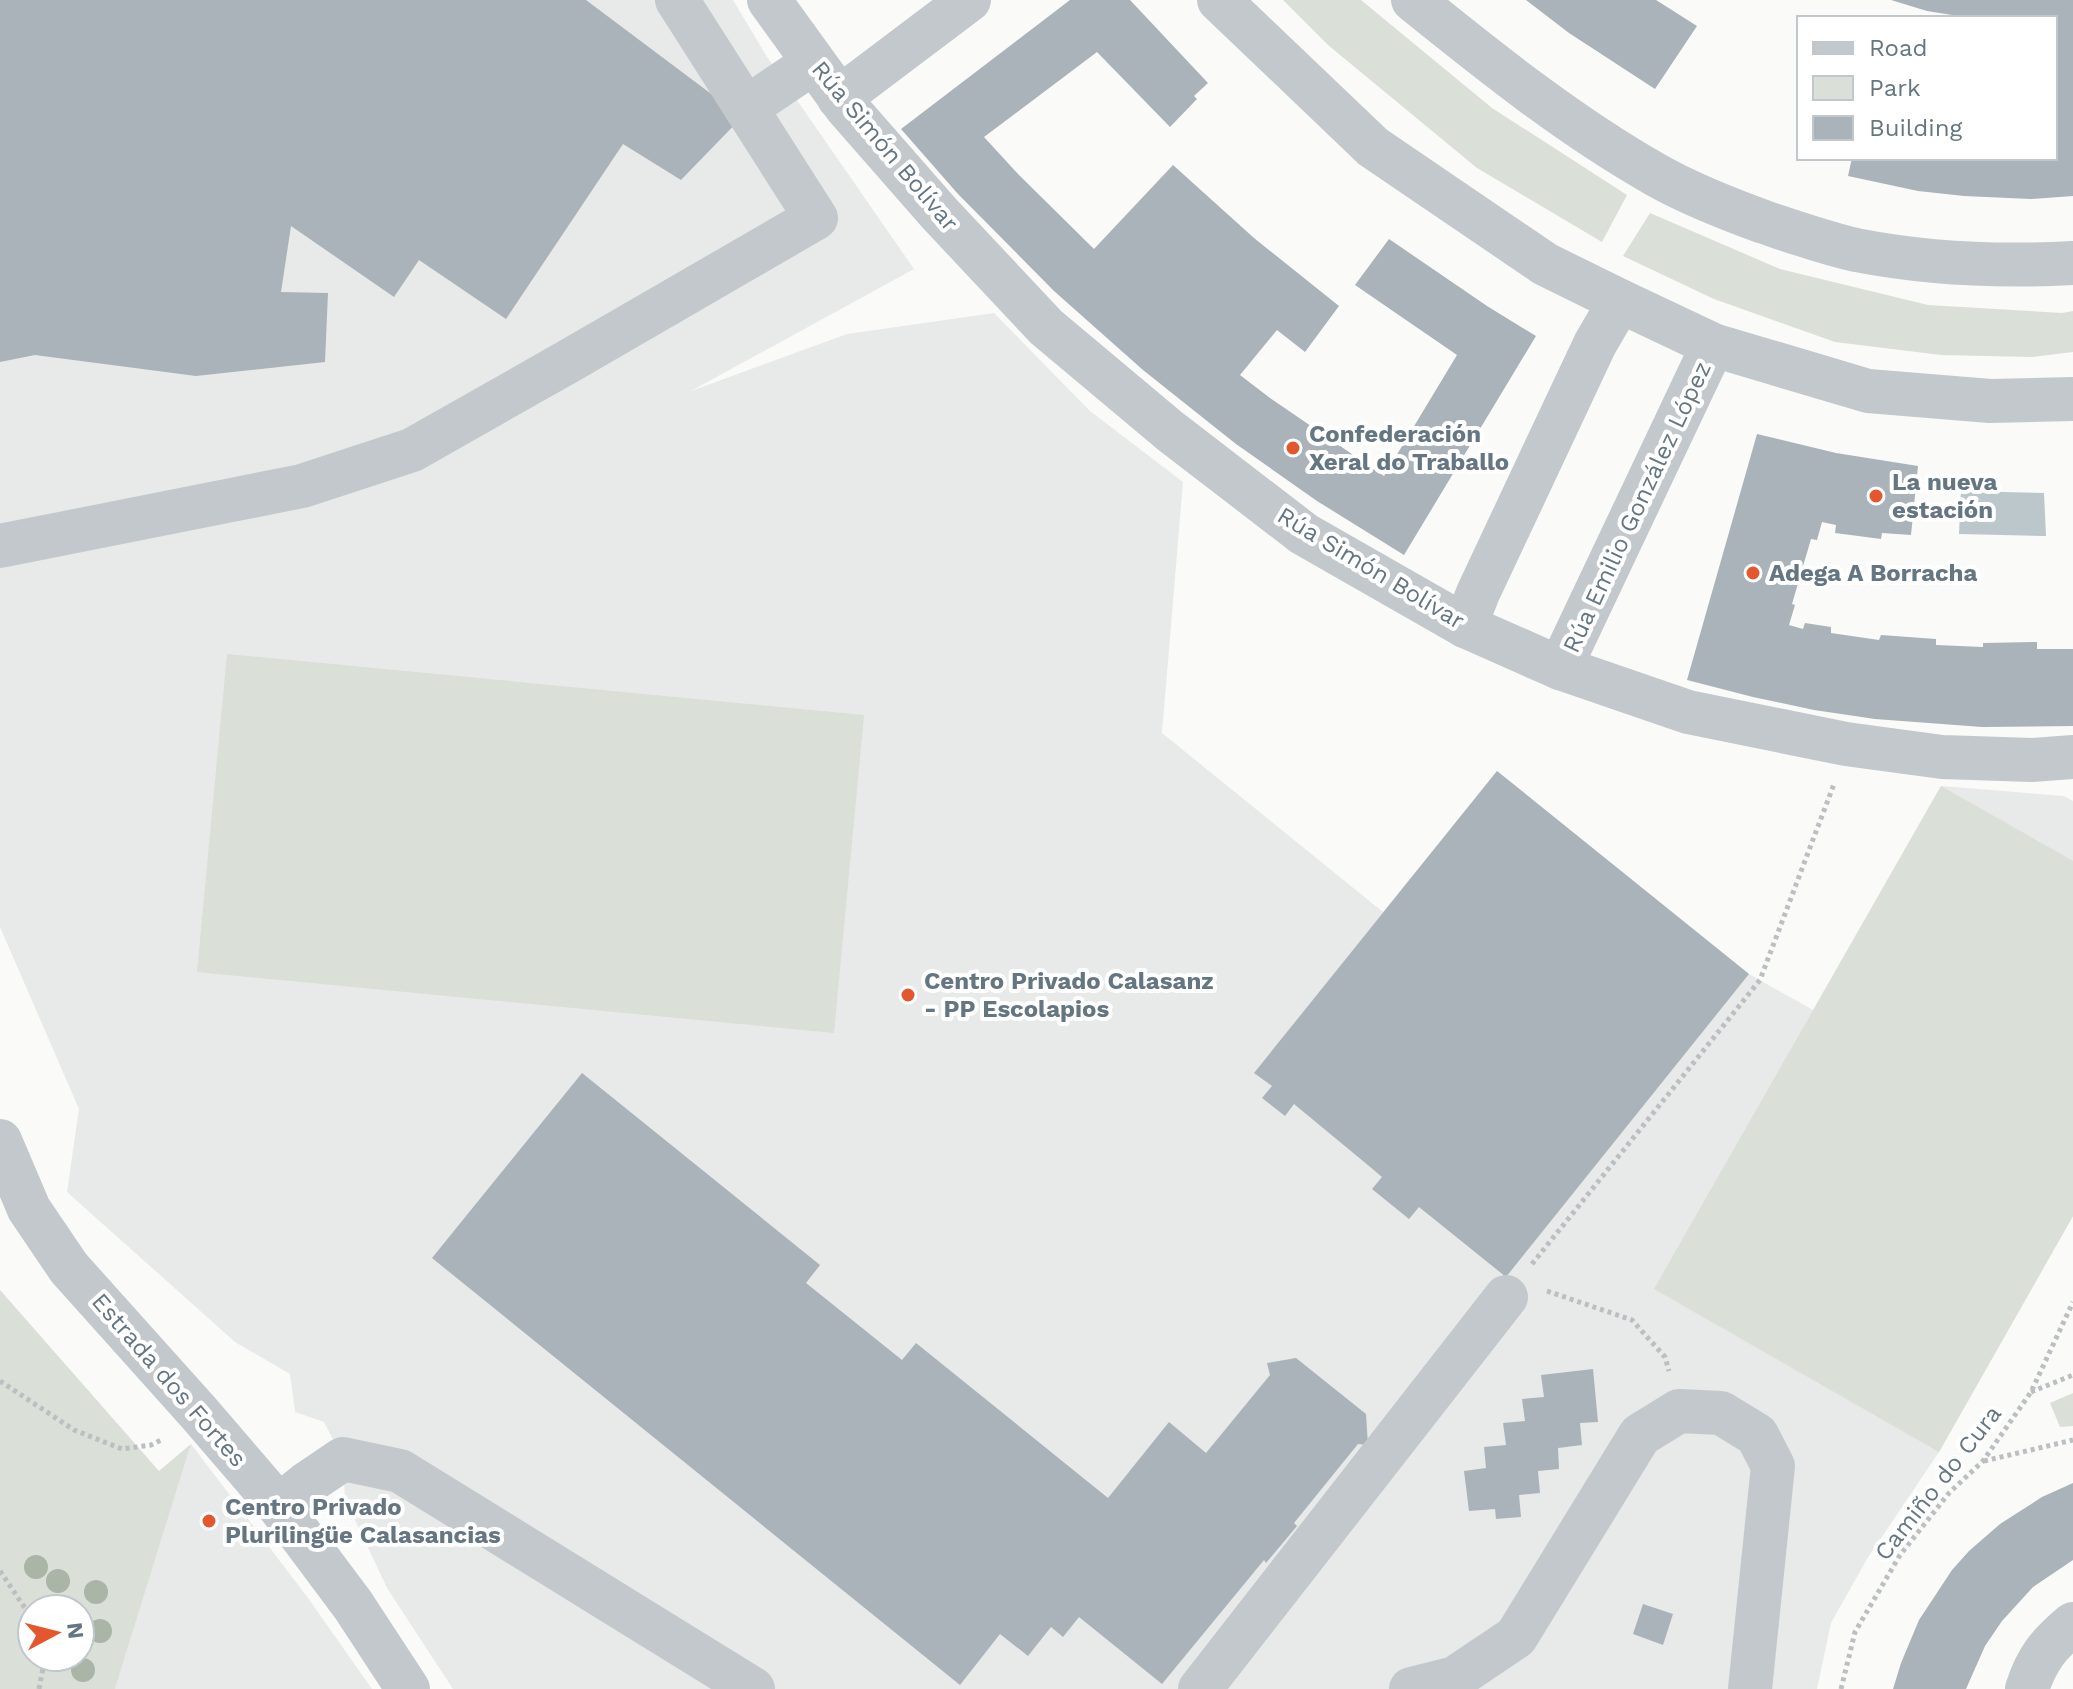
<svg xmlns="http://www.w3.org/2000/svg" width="2073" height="1689" font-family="'Work Sans',sans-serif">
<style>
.built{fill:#e8e9e9}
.green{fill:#dadfd7;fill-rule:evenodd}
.water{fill:#bbc7cb}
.building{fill:#aab3b9}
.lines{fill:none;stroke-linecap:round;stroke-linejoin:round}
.path{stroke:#bbbfc2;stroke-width:5;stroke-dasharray:4 4;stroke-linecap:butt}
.minor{stroke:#c3c8cc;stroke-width:44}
.tree{fill:#aab4a7}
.poi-dot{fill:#e4572e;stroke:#fff;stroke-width:3}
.labels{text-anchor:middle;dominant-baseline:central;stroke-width:8;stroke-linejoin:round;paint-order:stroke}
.street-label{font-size:24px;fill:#657683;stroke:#fff}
.poi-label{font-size:24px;font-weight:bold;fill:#657683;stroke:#fff;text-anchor:start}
</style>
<rect width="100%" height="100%" fill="#fafaf8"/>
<!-- built -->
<g class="built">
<path d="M0 0H733L767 57 914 269 691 391 847 334 994 313 1090 411 1183 482 1162 733 1383 912 1497 771 1749 974 1813 1010 1941 786 2064 796 2073 801V1216L1939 1452 1867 1559 1831 1623 1817 1689H453L387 1588 345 1499 343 1459 324 1422 295 1412 290 1374 235 1342 67 1192 79 1109 0 927Z"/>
<path d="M191 1444 308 1598 372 1689H115Z"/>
</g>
<!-- green -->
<g class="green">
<path d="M1283 0H1361L1492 108 1627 195 1602 242 1477 168 1328 45Z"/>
<path d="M1650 213 1780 269 1928 305 2062 313 2073 311V352L2032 357 1941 355 1835 342 1714 299 1623 256Z"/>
<path d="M227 654 864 715 834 1033 197 972Z"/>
<path d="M1941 786 2073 861V1216L1939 1452 1654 1289Z"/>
<path d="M0 1290 159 1471 191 1444 115 1689H0ZM80 1609V1657H32V1609Z"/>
<path d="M2073 1393V1426L2060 1427 2050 1403Z"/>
</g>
<!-- water -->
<path class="water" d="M1961 491 2044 493 2046 536 1959 534Z"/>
<!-- building -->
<g class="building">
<path d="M0 0H586L742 117 681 180 623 144 506 319 419 260 394 297 291 226 281 292 328 293 325 362 196 376 35 355 0 362Z"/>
<path d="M1070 0H1130L1208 83 1194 96 1197 99 1170 127 1097 52 984 137 1019 175 1094 249 1173 165 1254 238 1339 306 1305 352 1277 330 1240 375 1270 398 1384 476 1457 355 1355 285 1389 239 1487 306 1536 336 1404 555 1317 501 1236 444 1143 370 1054 291 958 194 901 129Z"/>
<path d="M1526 0H1656L1697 26 1655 89 1569 33Z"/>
<path d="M1891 0H2073V196L2031 199 1964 196 1918 191 1848 176 1852 158H2055V18H1971L1927 11Z"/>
<path d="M1757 434 1836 453 1918 466 1911 535 1882 533 1881 539 1843 534 1835 533 1836 525 1822 522 1817 540 1811 539 1792 604 1795 605 1789 625 1803 629 1805 623 1831 627V633L1879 640 1881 635 1936 639V645L1983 647V643L2037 642V649H2073V726L1982 727 1875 719 1814 710 1753 697 1687 680Z"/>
<path d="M1497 771 1749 974 1506 1277 1419 1207 1409 1219 1372 1189 1382 1177 1369 1166 1294 1104 1285 1116 1262 1098 1272 1086 1254 1073Z"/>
<path d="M582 1073 820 1265 806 1283 902 1360 916 1343 1108 1498 1169 1422 1206 1453 1270 1375 1267 1363 1296 1358 1366 1414 1368 1445 1358 1444 1294 1523 1297 1526 1266 1563 1264 1560 1162 1684 1079 1617 1063 1637 1051 1627 1028 1656 1000 1634 960 1685 432 1258Z"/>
<path d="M1593 1369 1598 1422 1580 1423 1582 1445 1558 1448 1559 1469 1538 1471 1540 1493 1519 1495 1521 1517 1496 1519 1495 1509 1469 1511 1464 1471 1486 1468 1484 1447 1506 1445 1503 1423 1525 1421 1522 1399 1544 1397 1541 1375Z"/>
<path d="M2073 1483V1560L2033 1587 2002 1621 1985 1646 1966 1689H1893L1901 1663 1919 1620 1952 1570 1969 1551 2000 1524 2042 1497Z"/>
<path d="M1643 1604 1673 1614 1663 1645 1633 1634Z"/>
</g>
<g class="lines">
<!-- path -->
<g class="path">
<path d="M1532 1264 1760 980 1834 784"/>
<path d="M1547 1291 1632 1320 1665 1357 1669 1371"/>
<path d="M0 1381 74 1430 122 1449 151 1445 163 1439"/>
<path d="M2031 1392 2073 1375"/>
<path d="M1984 1461 2073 1440"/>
<path d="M0 1571 29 1614 32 1627"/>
<path d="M39 1689 43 1668 40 1657"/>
<path d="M1841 1689 1855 1632 1900 1555 1949 1493 1983 1461 2031 1392 2073 1302"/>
</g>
<!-- minor -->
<g class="minor">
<path d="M769 0 847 108 939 213 1046 327 1170 431 1304 534 1465 626 1560 668 1688 712 1846 744 1942 757 2032 760 2073 757"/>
<path d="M1219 0 1373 147 1545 264 1620 301 1713 345 1868 391 1990 401 2073 399"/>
<path d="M1413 0C1491 63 1571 127 1658 176 1692 195 1728 209 1764 222 1794 232 1825 243 1856 250 1928 264 2001 267 2073 263"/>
<path d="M839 98 969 0"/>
<path d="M746 108 813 63"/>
<path d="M0 546 302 486 412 450 569 361 816 218 677 0"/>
<path d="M1465 626 1478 593 1595 344 1620 301"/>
<path d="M1560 668 1713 345"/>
<path d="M0 1141 29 1209 69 1268 199 1413 279 1506 353 1605 408 1689"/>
<path d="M279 1506 306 1484 343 1459 400 1471 753 1689"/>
<path d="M1200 1689 1506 1297"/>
<path d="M1411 1689 1455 1678 1516 1637 1640 1435 1679 1411 1721 1413 1757 1435 1773 1466 1750 1689"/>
<path d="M2027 1689C2037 1658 2049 1644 2073 1624"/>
</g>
</g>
<!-- trees -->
<g class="tree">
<circle cx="36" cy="1567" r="12"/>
<circle cx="58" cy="1581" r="12"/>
<circle cx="96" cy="1592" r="12"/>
<circle cx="100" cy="1631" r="12"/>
<circle cx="83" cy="1670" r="12"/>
</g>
<!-- markers -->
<g class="poi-dot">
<circle cx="1293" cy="448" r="8"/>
<circle cx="1876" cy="496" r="8"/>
<circle cx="1753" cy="573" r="8"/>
<circle cx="908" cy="995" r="8"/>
<circle cx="209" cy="1521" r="8"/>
</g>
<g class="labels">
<!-- street labels -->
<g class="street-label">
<text transform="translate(885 146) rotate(50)">Rúa Simón Bolívar</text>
<text transform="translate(1637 507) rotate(-65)">Rúa Emilio González López</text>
<text transform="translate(1371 568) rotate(31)">Rúa Simón Bolívar</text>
<text transform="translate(169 1380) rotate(49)">Estrada dos Fortes</text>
<text transform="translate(1938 1483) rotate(-52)">Camiño do Cura</text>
</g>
<!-- poi labels -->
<g class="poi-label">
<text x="1309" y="434">Confederación<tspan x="1309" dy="28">Xeral do Traballo</tspan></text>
<text x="1892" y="482">La nueva<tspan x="1892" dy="28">estación</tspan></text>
<text x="1769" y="573">Adega A Borracha</text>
<text x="924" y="981">Centro Privado Calasanz<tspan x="924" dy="28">- PP Escolapios</tspan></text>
<text x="225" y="1507">Centro Privado<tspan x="225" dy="28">Plurilingüe Calasancias</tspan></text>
</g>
</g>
<!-- legend -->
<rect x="1797" y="16" width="260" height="144" fill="#ffffff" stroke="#c1c8cd" stroke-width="2"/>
<rect x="1813" y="42" width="40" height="12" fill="#c3c8cc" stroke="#c1c8cd" stroke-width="2"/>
<text x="1869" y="56" font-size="24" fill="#657683">Road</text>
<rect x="1813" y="76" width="40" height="24" fill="#dadfd7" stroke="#c1c8cd" stroke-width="2"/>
<text x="1869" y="96" font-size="24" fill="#657683">Park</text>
<rect x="1813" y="116" width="40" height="24" fill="#aab3b9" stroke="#c1c8cd" stroke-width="2"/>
<text x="1869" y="136" font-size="24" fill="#657683">Building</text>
<!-- north arrow -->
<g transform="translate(56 1633) rotate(83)"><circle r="38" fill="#ffffff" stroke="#c1c8cd" stroke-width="2"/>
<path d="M0-6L14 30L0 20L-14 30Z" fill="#e4572e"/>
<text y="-12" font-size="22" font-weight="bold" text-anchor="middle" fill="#657683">N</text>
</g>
</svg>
